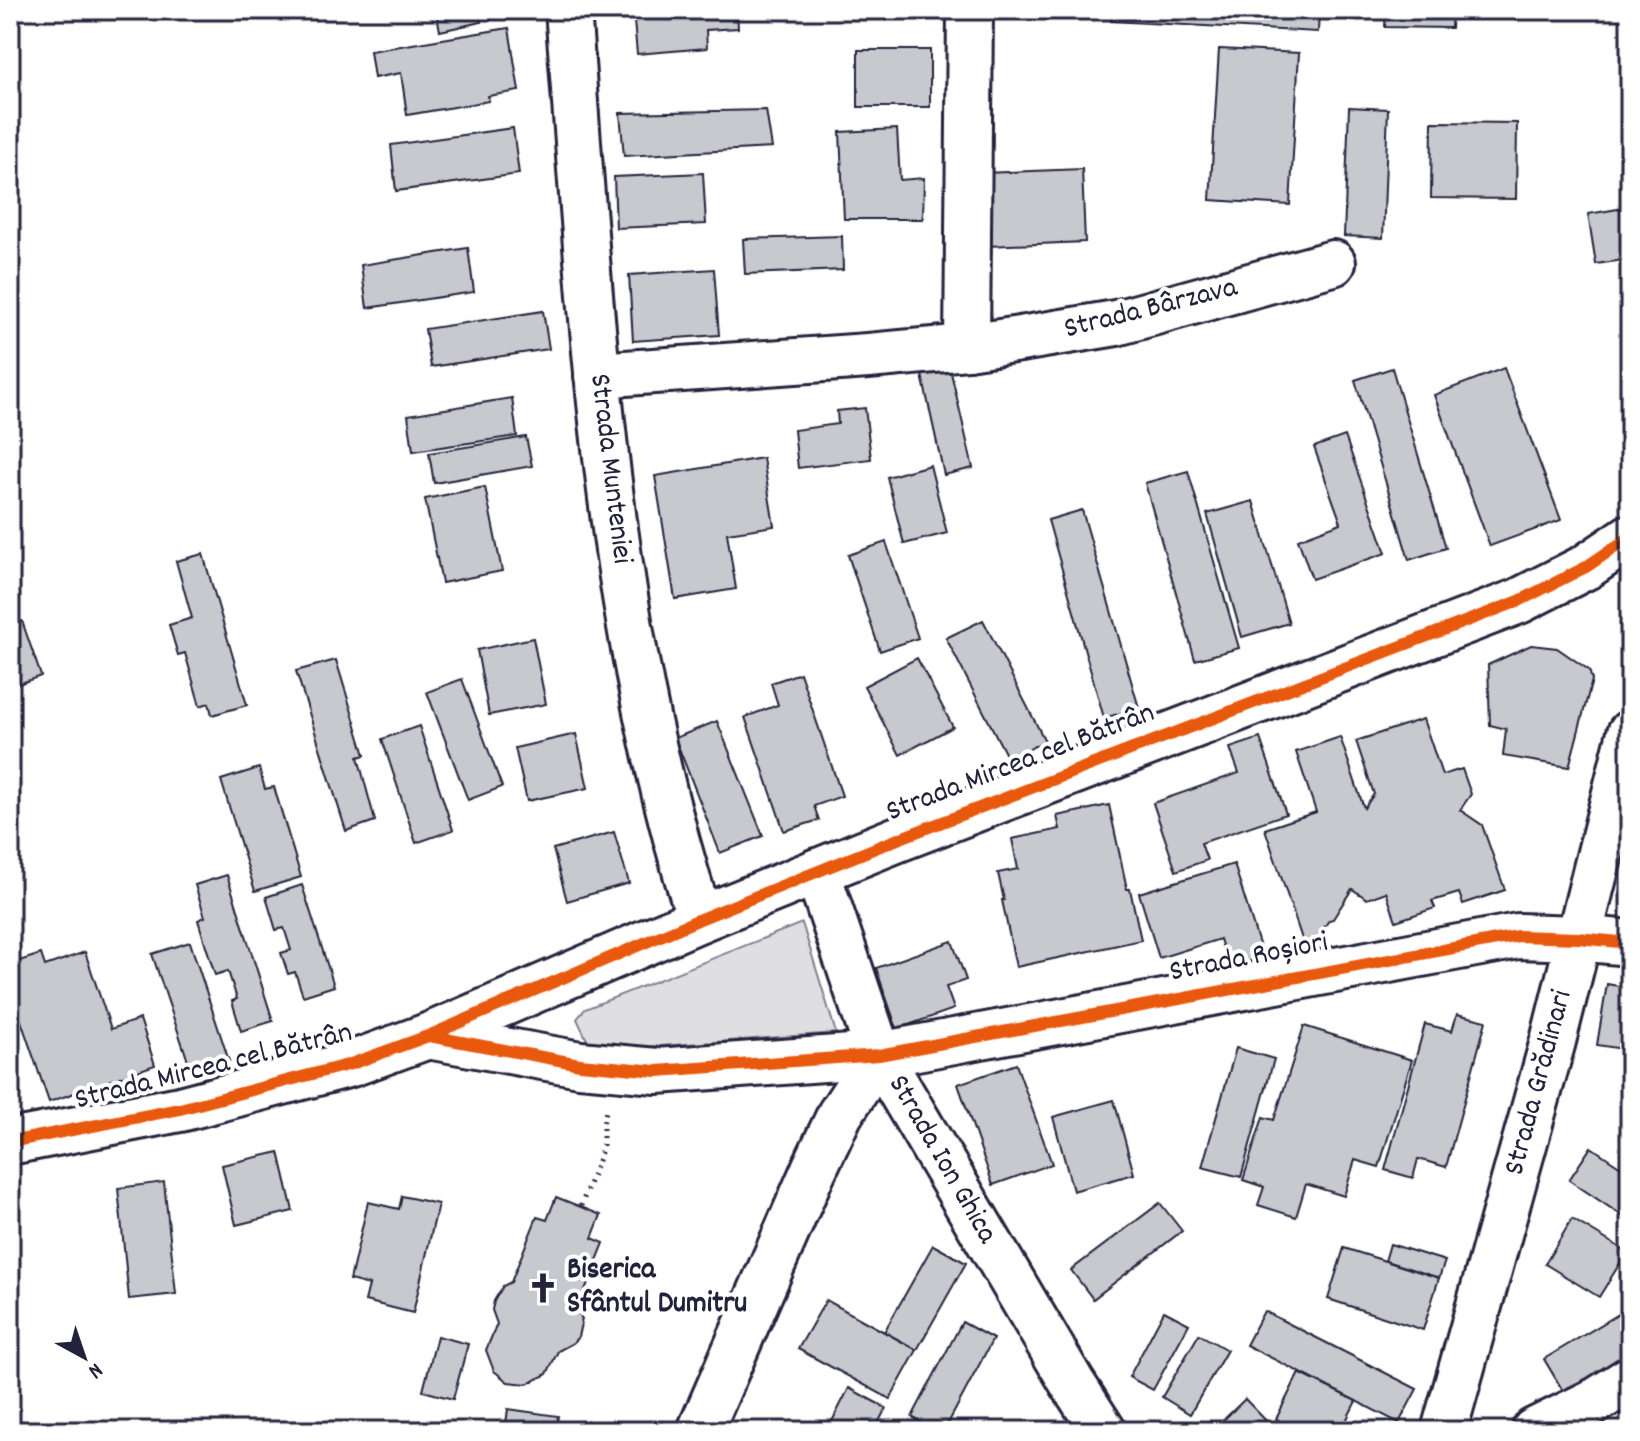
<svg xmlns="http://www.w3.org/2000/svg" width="1640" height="1441" font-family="Dekko,sans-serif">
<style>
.green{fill:#dfdfe2;stroke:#80808e;stroke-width:2}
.building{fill:#c8c8cf;stroke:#22223b;stroke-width:2}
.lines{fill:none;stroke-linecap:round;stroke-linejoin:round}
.minor-casing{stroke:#22223b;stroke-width:50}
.tertiary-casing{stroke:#22223b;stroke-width:50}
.path{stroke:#22223b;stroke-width:5;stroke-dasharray:2 6;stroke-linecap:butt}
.minor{stroke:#fff;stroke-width:44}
.tertiary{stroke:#fff;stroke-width:44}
.cycleway-casing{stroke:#fff;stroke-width:17}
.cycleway{stroke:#e8590c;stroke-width:12}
.labels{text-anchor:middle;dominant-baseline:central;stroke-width:8;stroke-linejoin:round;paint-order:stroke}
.street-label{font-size:30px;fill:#22223b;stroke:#fff}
.poi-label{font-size:30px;font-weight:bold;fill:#22223b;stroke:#fff;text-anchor:start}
</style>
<rect width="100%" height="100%" fill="#fff"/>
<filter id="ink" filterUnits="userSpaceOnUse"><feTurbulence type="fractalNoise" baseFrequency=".0125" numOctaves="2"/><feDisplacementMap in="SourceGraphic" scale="16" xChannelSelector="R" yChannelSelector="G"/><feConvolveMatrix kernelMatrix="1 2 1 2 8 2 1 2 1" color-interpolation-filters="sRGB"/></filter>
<g filter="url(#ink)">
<!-- green -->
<path class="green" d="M802 923 836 1033 632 1048 588 1042 577 1019 585 1009Z"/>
<!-- building -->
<g class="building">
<path d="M436 10H500L479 14 481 22 440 31Z"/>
<path d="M633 10H737L738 28 706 30 707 48 637 54Z"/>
<path d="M1112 10H1319L1318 32 1111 21Z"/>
<path d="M1386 10H1452L1451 28 1385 27Z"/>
<path d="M509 28 519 91 488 96 489 101 407 115 401 73 374 78 370 51Z"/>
<path d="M1219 49 1299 53 1290 205 1210 200Z"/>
<rect x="858" y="50" width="72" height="57"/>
<path d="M1349 107 1388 109 1383 238 1344 236Z"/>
<path d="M766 110 772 148 624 156 620 113Z"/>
<path d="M1432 122 1517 123 1516 199 1431 198Z"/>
<path d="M513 128 519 174 396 191 391 145Z"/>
<path d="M897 129 900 180 924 178 923 219H844L840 132Z"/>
<path d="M1082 169 1085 242 987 246 983 173Z"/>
<path d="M703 173 706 224 616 228 614 177Z"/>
<path d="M1630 207V259L1596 264 1588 214Z"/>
<path d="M842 236 843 270 745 274 743 239Z"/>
<path d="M468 248 474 292 367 308 361 265Z"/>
<path d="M714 269 719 335 633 341 629 275Z"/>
<path d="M543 311 549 349 431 367 425 329Z"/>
<path d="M950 368 973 468 944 475 922 375Z"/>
<path d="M1392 368 1446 548 1409 560 1355 380Z"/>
<path d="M1504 368 1561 520 1490 546 1434 395Z"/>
<path d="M512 398 517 436 413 451 408 415Z"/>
<path d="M865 408 871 459 798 468 794 430 838 424 837 411Z"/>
<path d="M1345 436 1386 553 1312 579 1298 539 1341 523 1314 447Z"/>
<path d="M526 437 532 466 434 483 429 453Z"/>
<path d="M763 458 774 526 727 533 736 589 675 599 655 476Z"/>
<path d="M930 465 947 533 904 544 887 477Z"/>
<path d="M1188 471 1239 648 1195 660 1145 483Z"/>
<path d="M485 487 502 571 442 583 425 499Z"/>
<path d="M1253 501 1289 623 1242 637 1207 514Z"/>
<path d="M1082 510 1139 708 1104 718 1048 520Z"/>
<path d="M886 542 918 638 880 651 848 555Z"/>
<path d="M203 554 247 705 212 715 209 703 200 706 185 653 178 655 169 625 192 618 176 561Z"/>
<path d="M983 620 1045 741 1008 759 946 638Z"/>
<path d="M22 621 41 676 10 687V625Z"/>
<path d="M533 638 546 704 489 715 477 650Z"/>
<path d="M1531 645 1557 648 1589 670 1592 680 1569 767 1503 756 1506 729 1490 725 1488 665Z"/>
<path d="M917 658 953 727 900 755 864 686Z"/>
<path d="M336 660 365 755 358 757 375 821 346 831 296 671Z"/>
<path d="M800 673 842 796 814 806 819 820 784 831 745 717 778 705 771 683Z"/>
<path d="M462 679 502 787 468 800 427 692Z"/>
<path d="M1423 719 1442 775 1462 769 1471 794 1460 810 1482 825 1505 890 1463 904 1459 893 1432 901 1435 908 1396 921 1386 892 1367 899 1352 889 1333 919 1329 920 1318 937 1303 942 1265 829 1316 812 1296 752 1340 737 1364 808 1374 794 1356 741Z"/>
<path d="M717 721 763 836 720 853 675 738Z"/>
<path d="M419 726 453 830 416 843 382 739Z"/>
<path d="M576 734 588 788 527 801 515 748Z"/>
<path d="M1260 738 1286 814 1201 843 1207 860 1176 871 1153 803 1239 773 1230 748Z"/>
<path d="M259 768 265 789 274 787 301 877 255 891 221 780Z"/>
<path d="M1109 805 1127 889H1130L1141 940 1016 967 1002 900H1004L998 873 1018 869 1012 839 1060 829 1057 816Z"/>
<path d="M614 832 629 883 567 901 553 849Z"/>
<path d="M1234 864 1263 957 1229 968 1220 939 1159 958 1139 893Z"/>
<path d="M227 875 273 1021 241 1031 232 1001 237 999 228 971 215 975 198 920 205 917 195 885Z"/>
<path d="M302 885 334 986 303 996 295 972 288 974 281 953 291 950 284 928 276 930 266 897Z"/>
<path d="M952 941 966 980 946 987 954 1009 897 1029 876 968Z"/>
<path d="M190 942 229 1061 192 1073 152 954Z"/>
<path d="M85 952 111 1029 140 1019 155 1065 49 1102 10 989V964L41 954 45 966Z"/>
<path d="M1607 984 1630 988V1050L1597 1045Z"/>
<path d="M1457 1014 1486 1021 1446 1167 1418 1159 1413 1178 1385 1170 1425 1024 1452 1031Z"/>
<path d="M1304 1026 1412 1060 1379 1167 1355 1160 1344 1196 1306 1184 1296 1217 1258 1205 1264 1187 1243 1180 1263 1117 1274 1120Z"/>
<path d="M1236 1048 1274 1059 1241 1177 1202 1167Z"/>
<path d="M1016 1064 1052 1164 993 1185 958 1084Z"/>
<path d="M1114 1100 1134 1174 1073 1191 1053 1117Z"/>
<path d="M1591 1147 1630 1173V1221L1569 1180Z"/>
<path d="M279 1152 293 1211 236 1225 222 1165Z"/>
<path d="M164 1182 176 1294 129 1299 118 1188Z"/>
<path d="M402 1196 438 1204 413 1313 365 1301 369 1285 350 1280 368 1202 399 1209Z"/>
<path d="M556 1197 601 1215 592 1238 604 1243 577 1310 582 1319 578 1337 573 1343 558 1351 547 1374 527 1384 508 1382 494 1371 486 1350 497 1324 492 1310 494 1301 503 1286 511 1282 537 1217 547 1220Z"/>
<path d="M1160 1203 1182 1231 1093 1299 1071 1270Z"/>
<path d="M1572 1219 1627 1252 1599 1297 1545 1264Z"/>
<path d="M1390 1244 1445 1261 1439 1278 1385 1261Z"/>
<path d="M933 1245 966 1263 917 1350 884 1332Z"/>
<path d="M1344 1248 1439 1278 1423 1330 1328 1299Z"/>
<path d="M826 1300 917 1350 890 1399 798 1349Z"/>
<path d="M1164 1311 1189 1324 1153 1390 1129 1377Z"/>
<path d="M1264 1311 1417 1389 1399 1423 1246 1345Z"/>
<path d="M1619 1314 1630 1322V1357L1566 1396 1544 1359Z"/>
<path d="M962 1322 993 1339 944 1431H937L912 1417Z"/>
<path d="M1199 1334 1227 1350 1190 1414 1162 1397Z"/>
<path d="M437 1336 468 1344 453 1399 423 1391Z"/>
<path d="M1299 1373 1356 1401 1341 1431H1299L1276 1419Z"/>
<path d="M849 1388 886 1408 874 1431H827Z"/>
<path d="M1245 1399 1276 1431H1212Z"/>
<path d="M508 1409 558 1416 556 1431H505Z"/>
</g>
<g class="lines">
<!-- minor casing -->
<g class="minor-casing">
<g id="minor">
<path d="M568 10C592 315 605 625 700 919"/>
<path d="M967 347 970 10"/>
<path d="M597 375 868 356 967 347 1020 339 1116 323 1333 263"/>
<path d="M817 871 879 1055 1071 1381 1103 1431"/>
<path d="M428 1036 580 1064 657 1071 879 1055 1518 936 1578 938 1630 943"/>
<path d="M700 1431 814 1169 840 1114 879 1055"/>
<path d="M1534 1431 1597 1400 1630 1379"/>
</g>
</g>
<!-- tertiary casing -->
<g class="tertiary-casing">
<g id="tertiary">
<path d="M10 1142 180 1109 351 1064 428 1036 700 919 898 839 1519 601 1586 567 1630 537"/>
<path d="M1444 1431 1553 1041 1630 733"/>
</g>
</g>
<!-- path -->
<path class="path" d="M581 1206 603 1147V1124L607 1107"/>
<!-- minor -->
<use href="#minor" class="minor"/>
<!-- tertiary -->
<use href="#tertiary" class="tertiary"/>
<!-- cycleway casing -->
<g class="cycleway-casing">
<g id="cycleway">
<path d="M429 1036 580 1064 657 1071 879 1055 1518 936 1578 938 1630 943"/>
<path d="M10 1142 180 1109 351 1064 428 1036 700 919 898 839 1519 601 1586 567 1630 537"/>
</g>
</g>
<!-- cycleway -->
<use href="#cycleway" class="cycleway"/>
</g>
</g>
<!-- icons -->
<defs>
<g id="church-bare" transform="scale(2.4)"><path d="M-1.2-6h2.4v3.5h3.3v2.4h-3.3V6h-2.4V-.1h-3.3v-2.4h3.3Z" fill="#22223b" stroke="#fff" stroke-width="2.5" paint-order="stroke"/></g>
</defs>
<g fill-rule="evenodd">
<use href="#church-bare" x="543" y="1288"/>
</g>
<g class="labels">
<!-- street labels -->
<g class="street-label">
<text transform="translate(1151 310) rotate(-14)">Strada Bârzava</text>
<text transform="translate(609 469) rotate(83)">Strada Munteniei</text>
<text transform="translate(1021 764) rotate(-21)">Strada Mircea cel Bătrân</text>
<text transform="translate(1249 959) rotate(-11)">Strada Roșiori</text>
<text transform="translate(214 1068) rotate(-14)">Strada Mircea cel Bătrân</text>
<text transform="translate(1540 1083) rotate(-75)">Strada Grădinari</text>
<text transform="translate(941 1160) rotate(60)">Strada Ion Ghica</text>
</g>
<!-- poi labels -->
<g class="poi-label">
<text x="567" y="1271">Biserica<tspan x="567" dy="34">Sfântul Dumitru</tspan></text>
</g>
</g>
<!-- margin -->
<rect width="1640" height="1441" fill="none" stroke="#fff" stroke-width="40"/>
<rect x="20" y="20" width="1600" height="1401" fill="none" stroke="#22223b" stroke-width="3" filter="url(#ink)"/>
<!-- north arrow -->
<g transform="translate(84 1357) rotate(140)" stroke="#ffffff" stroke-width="6" paint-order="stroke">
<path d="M0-6L14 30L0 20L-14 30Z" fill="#22223b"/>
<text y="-12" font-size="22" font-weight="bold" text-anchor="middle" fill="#22223b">N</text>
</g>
</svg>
